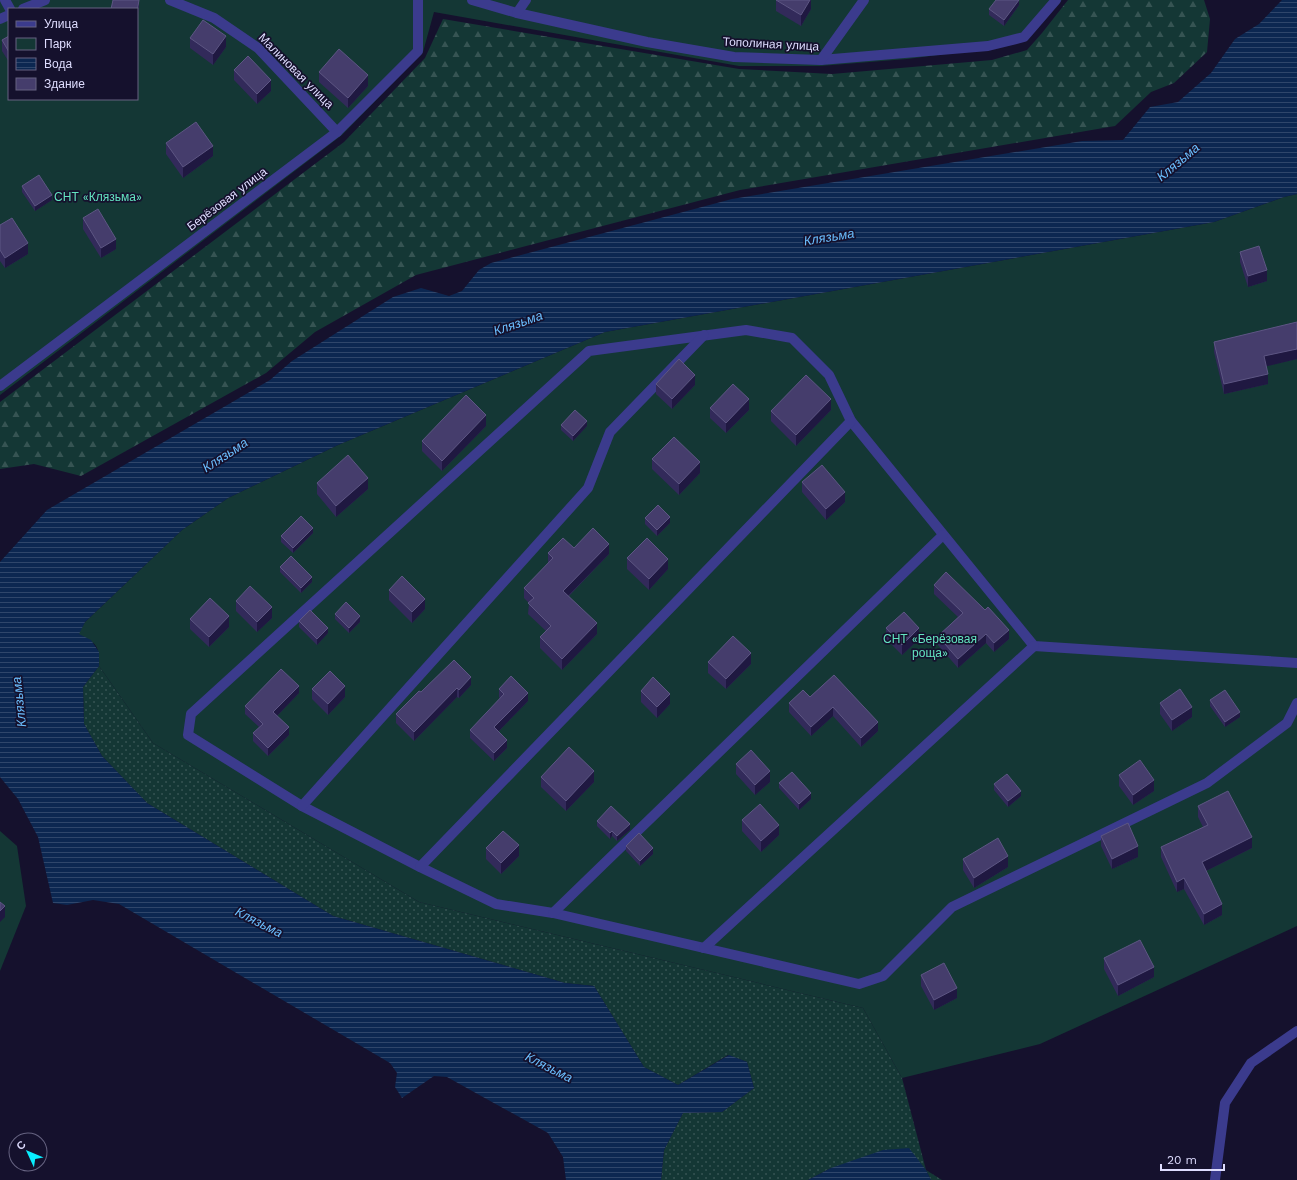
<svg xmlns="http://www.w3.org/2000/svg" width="1297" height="1180" font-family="'Work Sans',sans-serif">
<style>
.grass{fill:url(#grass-dots)}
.forest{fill:url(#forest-firs)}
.green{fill:#143735;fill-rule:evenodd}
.water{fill:url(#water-rules)}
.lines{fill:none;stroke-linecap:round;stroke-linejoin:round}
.minor{stroke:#3b3b8d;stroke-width:10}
.wall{fill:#322a5a}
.shaded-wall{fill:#1f1841}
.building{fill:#453d6c;stroke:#5d5683}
.labels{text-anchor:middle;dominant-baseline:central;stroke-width:3.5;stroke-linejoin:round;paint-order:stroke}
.street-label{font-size:12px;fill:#dfddff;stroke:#15112d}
.park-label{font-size:12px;fill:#63e4c0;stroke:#15112d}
.water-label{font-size:13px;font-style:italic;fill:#6bbfff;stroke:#15112d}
</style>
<defs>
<pattern id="grass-dots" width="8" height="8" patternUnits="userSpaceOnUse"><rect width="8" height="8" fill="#143735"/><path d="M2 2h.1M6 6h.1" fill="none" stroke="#365453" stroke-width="1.8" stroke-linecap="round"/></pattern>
<pattern id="forest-firs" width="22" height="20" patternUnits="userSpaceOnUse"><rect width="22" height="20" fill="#143735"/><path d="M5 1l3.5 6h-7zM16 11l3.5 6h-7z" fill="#365453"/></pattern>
<pattern id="water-rules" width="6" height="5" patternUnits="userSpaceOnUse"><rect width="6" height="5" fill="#0c2751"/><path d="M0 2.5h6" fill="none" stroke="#2f466b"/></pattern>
</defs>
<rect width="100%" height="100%" fill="#15112d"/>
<!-- grass -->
<path class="grass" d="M99 666 153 743 419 902 863 1008 902 1078 926 1170 942 1180H931L926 1170 831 1168 808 1180H661L664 1150 683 1113 722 1112 754 1088 747 1062 728 1055 678 1085 644 1067 594 986 565 983 333 916 147 803 102 756 84 724 83 687Z"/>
<!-- forest -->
<path class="forest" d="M1068 0H1204L1210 19 1207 52 1174 83 1151 92 1115 126 740 190 416 275 315 332 266 373 81 476 34 464 0 469V402L344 142 425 58 443 19 739 69 832 74 992 60 1027 50 1042 33Z"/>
<!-- green -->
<g class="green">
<path d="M0 0H1062L1029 38 985 49 907 59 820 66H739L434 12 423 52 342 135 0 395ZM9 9H137V99H9Z"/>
<path d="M1297 194V926L1040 1044 902 1078 863 1008 419 902 153 743 99 666C100 645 96 643 78 634L85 622 182 530 228 498 338 445 605 332 1214 222 1284 197Z"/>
<path d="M0 831 17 846 26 906 0 971Z"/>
</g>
<!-- water -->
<g class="water">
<path d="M1282 0H1297V194L1284 197 1214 222 605 332 338 445 228 498 182 530 85 622 79 634 91 640 99 652V666L83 687 84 724 102 756 147 803 333 916 565 983 594 986 644 1067 678 1085 729 1055 747 1062 754 1088 722 1112 683 1113 664 1150 661 1180H566L563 1157 548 1133 447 1077 434 1076 402 1098 395 1087 397 1073 390 1063 119 904 93 900 67 905 53 903 38 837 18 799 0 777V562L47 510 270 380 292 361 393 297 421 288 449 296 462 291 479 270 491 263 732 199 1082 141 1123 140 1150 107 1178 102 1211 73 1235 39 1259 24Z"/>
<path d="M909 1148 926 1170 931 1180H808L831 1168 883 1150Z"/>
</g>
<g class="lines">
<!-- minor -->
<g class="minor">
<path d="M5 0 10 9"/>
<path d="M170 0 214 18 258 48 337 132"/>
<path d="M472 0 517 13 647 42 734 57 821 60 988 46 1024 37 1056 0"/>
<path d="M23 9 45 0"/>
<path d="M517 13 526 0"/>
<path d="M0 19 9 15"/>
<path d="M821 60 864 0"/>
<path d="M0 386 337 132 418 51V0"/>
<path d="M1297 663 1034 646 851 421 829 375 792 338 746 330 589 351 191 714 188 735 302 806 420 867 496 904 553 913 859 984 883 976 952 907 1207 783 1287 723 1297 703"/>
<path d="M302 806 588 488 610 432 704 335"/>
<path d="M420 867 851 421"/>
<path d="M553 913 943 535"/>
<path d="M704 948 1034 646"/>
<path d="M1215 1180 1225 1103 1251 1063 1297 1031"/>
</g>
</g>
<!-- wall -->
<g class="wall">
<path d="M776 0H811V9L801 26 776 11Z"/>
<path d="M1019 5 1004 26 989 15V9Z"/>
<path d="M9 36V62L2 51V40Z"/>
<path d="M190 38 226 47 213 65 190 48Z"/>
<path d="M234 70 271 91 257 104 234 80Z"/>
<path d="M319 72 368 86 348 108 319 82Z"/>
<path d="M166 143 213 156 183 178 166 154Z"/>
<path d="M22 186 52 200 35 211 22 192Z"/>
<path d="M83 218 116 249 101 258 83 229Z"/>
<path d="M0 225 28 254 5 268 0 261Z"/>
<path d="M1240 252 1267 281 1248 287 1240 262Z"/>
<path d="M1297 322V359L1266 366 1268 384 1224 394 1214 352V342Z"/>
<path d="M656 384 695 385 672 409 656 394Z"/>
<path d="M710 408 749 410 726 433 710 418Z"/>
<path d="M831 410 796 446 771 421V411Z"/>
<path d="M561 425 587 426 573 441 561 430Z"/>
<path d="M486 426 442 471 422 451V441Z"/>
<path d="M652 459 700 473 679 495 652 469Z"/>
<path d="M802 482 845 502 826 520 802 492Z"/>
<path d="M317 483 368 489 336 517 317 494Z"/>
<path d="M645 518 670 523 657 536 645 524Z"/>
<path d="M313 533 293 553 281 542V536Z"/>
<path d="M574 548 609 554 569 596 597 634 562 670 540 648V637L546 631 528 614 529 603 524 598V588L548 564V553Z"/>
<path d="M627 558 668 569 649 590 627 569Z"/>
<path d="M280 567 312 582 301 593 280 572Z"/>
<path d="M934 585 985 610 1009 639 994 652 986 643 958 668 938 645V636L958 617 934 594Z"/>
<path d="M389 590 425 609 412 623 389 600Z"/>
<path d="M236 601 272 618 257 632 236 611Z"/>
<path d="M335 614 360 622 349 633 335 619Z"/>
<path d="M190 619 229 627 209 647 190 629Z"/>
<path d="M299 621 328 633 317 645 299 627Z"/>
<path d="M886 628 919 639 902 655 886 639Z"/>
<path d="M708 662 751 664 726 689 708 673Z"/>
<path d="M834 675 878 731 861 747 833 716 811 736 789 712V703L810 697Z"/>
<path d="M471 685 459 698 457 697 414 741 396 723V714L421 692Z"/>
<path d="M312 689 345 697 328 715 312 699Z"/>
<path d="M499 689 528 701 499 731 507 748 494 761 470 738V730L500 699 499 697Z"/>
<path d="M641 691 670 704 657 718 641 702Z"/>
<path d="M299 693 277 716 289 735 268 756 253 741V733L259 727 245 714V706Z"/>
<path d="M1210 700 1240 717 1225 727 1210 706Z"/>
<path d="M1160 703 1192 717 1172 731 1160 714Z"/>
<path d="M736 764 770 782 755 795 736 774Z"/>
<path d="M1119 775 1154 791 1133 805 1119 786Z"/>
<path d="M541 777 594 782 566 811 541 787Z"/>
<path d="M779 783 811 799 799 810 779 788Z"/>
<path d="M994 784 1021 796 1008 807 994 790Z"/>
<path d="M1198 806 1252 848 1206 871 1222 915 1204 925 1184 889 1177 892 1161 857V847L1203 827 1198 817Z"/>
<path d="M742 820 779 835 761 852 742 831Z"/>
<path d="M597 821 630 830 617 841 612 836 610 839 597 826Z"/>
<path d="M1101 836 1138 857 1112 869 1101 846Z"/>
<path d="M626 846 653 854 640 866 626 851Z"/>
<path d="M486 848 519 856 501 874 486 859Z"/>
<path d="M963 859 1008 867 974 888 963 870Z"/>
<path d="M1104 958 1154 977 1118 996 1104 969Z"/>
<path d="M921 975 957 998 934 1010 921 986Z"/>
</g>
<!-- shaded-wall -->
<g class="shaded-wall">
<path d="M139 0V7L137 23V12Z"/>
<path d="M807 0H811V9L801 26V15Z"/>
<path d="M1019 0V5L1004 26V20Z"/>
<path d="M226 36V47L213 65V54Z"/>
<path d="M368 75V86L348 108V98Z"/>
<path d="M271 80V91L257 104V94Z"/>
<path d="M213 146V156L183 178V167Z"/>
<path d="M52 195V200L35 211V206Z"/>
<path d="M116 239V249L101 258V248Z"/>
<path d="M28 243V254L5 268V258Z"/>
<path d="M1267 270V281L1248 287V276Z"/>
<path d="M1297 349V359L1264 367V356Z"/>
<path d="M1268 374V384L1224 394V384Z"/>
<path d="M695 375V385L672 409V399Z"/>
<path d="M749 399V410L726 433V423Z"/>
<path d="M831 399V410L796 446V435Z"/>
<path d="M486 415V426L442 471V461Z"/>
<path d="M587 421V426L573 441V436Z"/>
<path d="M700 462V473L679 495V484Z"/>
<path d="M368 478V489L336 517V506Z"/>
<path d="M845 492V502L826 520V509Z"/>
<path d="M670 517V523L657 536V530Z"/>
<path d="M313 528V533L293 553V548Z"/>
<path d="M609 544V554L563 601V591Z"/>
<path d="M668 559V569L649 590V579Z"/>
<path d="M312 577V582L301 593V588Z"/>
<path d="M425 599V609L412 623V612Z"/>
<path d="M272 607V618L257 632V622Z"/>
<path d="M229 616V627L209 647V637Z"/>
<path d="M360 616V622L349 633V628Z"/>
<path d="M597 623V634L562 670V659Z"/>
<path d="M328 628V633L317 645V639Z"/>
<path d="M919 628V639L902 655V645Z"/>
<path d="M1009 630V639L994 652V643Z"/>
<path d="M986 634V643L958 668V659Z"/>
<path d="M751 653V664L726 689V679Z"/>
<path d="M471 677V685L459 698V690Z"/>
<path d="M299 686V693L273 720V712Z"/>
<path d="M345 686V697L328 715V704Z"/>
<path d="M457 688V697L414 741V732Z"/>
<path d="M528 693V701L494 736V727Z"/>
<path d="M670 694V704L657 718V707Z"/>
<path d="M833 707V716L811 736V727Z"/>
<path d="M1192 707V717L1172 731V720Z"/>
<path d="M1240 712V717L1225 727V722Z"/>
<path d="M878 722V731L861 747V738Z"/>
<path d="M289 727V735L268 756V748Z"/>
<path d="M507 740V748L494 761V753Z"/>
<path d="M594 771V782L566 811V801Z"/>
<path d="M770 771V782L755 795V785Z"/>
<path d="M1154 780V791L1133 805V795Z"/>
<path d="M1021 791V796L1008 807V801Z"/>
<path d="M811 793V799L799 810V804Z"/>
<path d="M630 824V830L617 841V836Z"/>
<path d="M779 825V835L761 852V841Z"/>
<path d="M612 831V836L610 839V833Z"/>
<path d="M1252 837V848L1202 873V862Z"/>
<path d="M519 845V856L501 874V863Z"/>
<path d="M1138 846V857L1112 869V859Z"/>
<path d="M653 848V854L640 866V861Z"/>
<path d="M1008 856V867L974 888V878Z"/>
<path d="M1184 878V889L1177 892V882Z"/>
<path d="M1222 904V915L1204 925V914Z"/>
<path d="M5 906V917L0 922V911Z"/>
<path d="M1154 967V977L1118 996V985Z"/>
<path d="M957 988V998L934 1010V1000Z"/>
</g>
<!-- building -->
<g class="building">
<path d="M113 0H139L137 12V9H111Z"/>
<path d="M776 0H810L801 15Z"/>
<path d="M996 0H1019L1004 20 989 9Z"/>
<path d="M203 20 226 36 213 54 190 38Z"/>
<path d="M9 36V52L2 40Z"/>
<path d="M339 49 368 75 348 98 319 72Z"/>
<path d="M248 56 271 80 257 94 234 70Z"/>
<path d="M196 122 213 146 183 167 166 143Z"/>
<path d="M39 175 52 195 35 206 22 186Z"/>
<path d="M98 209 116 239 101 248 83 218Z"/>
<path d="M12 218 28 243 5 258 0 250V225Z"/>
<path d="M1259 246 1267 270 1248 276 1240 252Z"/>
<path d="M1297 322V349L1264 356 1268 374 1224 384 1214 342Z"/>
<path d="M679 359 695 375 672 399 656 384Z"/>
<path d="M806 375 831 399 796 435 771 411Z"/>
<path d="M733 384 749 399 726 423 710 408Z"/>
<path d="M466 395 486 415 442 461 422 441Z"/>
<path d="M575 410 587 421 573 436 561 425Z"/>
<path d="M674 437 700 462 679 484 652 459Z"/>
<path d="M348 455 368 478 336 506 317 483Z"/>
<path d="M822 465 845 492 826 509 802 482Z"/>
<path d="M658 505 670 517 657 530 645 518Z"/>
<path d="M301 516 313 528 293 548 281 536Z"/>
<path d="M593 528 609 544 563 591 597 623 562 659 540 637 551 626 528 603 534 598 524 588 553 558 548 553 563 538 574 548Z"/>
<path d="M647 538 668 559 649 579 627 558Z"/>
<path d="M291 556 312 577 301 588 280 567Z"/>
<path d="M946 572 985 610 988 607 1009 630 994 643 986 634 958 659 938 636 963 613 934 585Z"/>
<path d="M402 576 425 599 412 612 389 590Z"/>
<path d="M250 586 272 607 257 622 236 601Z"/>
<path d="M210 598 229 616 209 637 190 619Z"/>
<path d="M346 602 360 616 349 628 335 614Z"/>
<path d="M310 610 328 628 317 639 299 621Z"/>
<path d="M904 612 919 628 902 645 886 628Z"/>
<path d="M733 636 751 653 726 679 708 662Z"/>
<path d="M454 660 471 677 459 690 457 688 414 732 396 714 419 691 421 692Z"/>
<path d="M281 669 299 686 273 712 289 727 268 748 253 733 263 724 245 706Z"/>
<path d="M330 671 345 686 328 704 312 689Z"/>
<path d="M834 675 878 722 861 738 833 707 811 727 789 703 803 690 810 697Z"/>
<path d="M511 676 528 693 494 727 507 740 494 753 470 730 504 694 499 689Z"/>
<path d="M653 677 670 694 657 707 641 691Z"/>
<path d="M1180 689 1192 707 1172 720 1160 703Z"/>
<path d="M1225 690 1240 712 1225 722 1210 700Z"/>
<path d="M569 747 594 771 566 801 541 777Z"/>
<path d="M751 750 770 771 755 785 736 764Z"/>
<path d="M1140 760 1154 780 1133 795 1119 775Z"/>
<path d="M792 772 811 793 799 804 779 783Z"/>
<path d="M1007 774 1021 791 1008 801 994 784Z"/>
<path d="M1228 791 1252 837 1202 862 1222 904 1204 914 1184 878 1177 882 1161 847 1208 825 1198 806Z"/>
<path d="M760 804 779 825 761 841 742 820Z"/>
<path d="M611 806 630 824 617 836 612 831 610 833 597 821Z"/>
<path d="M1128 823 1138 846 1112 859 1101 836Z"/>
<path d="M503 831 519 845 501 863 486 848Z"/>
<path d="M639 833 653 848 640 861 626 846Z"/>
<path d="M998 838 1008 856 974 878 963 859Z"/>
<path d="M0 902 5 906 0 911Z"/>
<path d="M1140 940 1154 967 1118 985 1104 958Z"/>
<path d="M944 963 957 988 934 1000 921 975Z"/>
</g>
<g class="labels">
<!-- street labels -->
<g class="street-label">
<text transform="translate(771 44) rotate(3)">Тополиная улица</text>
<text transform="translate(296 71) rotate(45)">Малиновая улица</text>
<text transform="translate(227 199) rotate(-37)">Берёзовая улица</text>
</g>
<!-- park labels -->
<g class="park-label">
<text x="98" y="197">СНТ «Клязьма»</text>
<text x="930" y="639">СНТ «Берёзовая<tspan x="930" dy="14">роща»</tspan></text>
</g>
<!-- water labels -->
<g class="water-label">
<text transform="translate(1178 162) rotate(-40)">Клязьма</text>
<text transform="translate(829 237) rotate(-9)">Клязьма</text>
<text transform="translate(518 323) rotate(-19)">Клязьма</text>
<text transform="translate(225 455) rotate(-33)">Клязьма</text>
<text transform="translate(19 702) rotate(-96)">Клязьма</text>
<text transform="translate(259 922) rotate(27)">Клязьма</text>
<text transform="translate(549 1067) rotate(27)">Клязьма</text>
</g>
</g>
<!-- legend -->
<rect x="8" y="8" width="130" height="92" fill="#15112d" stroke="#666381"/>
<rect x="16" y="21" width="20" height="6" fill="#3b3b8d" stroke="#666381"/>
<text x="44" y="28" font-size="12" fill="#dfddff">Улица</text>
<rect x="16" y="38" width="20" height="12" fill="#143735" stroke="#666381"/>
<text x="44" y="48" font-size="12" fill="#dfddff">Парк</text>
<rect x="16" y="58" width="20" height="12" fill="url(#water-rules)" stroke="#666381"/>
<text x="44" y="68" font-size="12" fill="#dfddff">Вода</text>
<rect x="16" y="78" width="20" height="12" fill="#453d6c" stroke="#666381"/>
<text x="44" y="88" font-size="12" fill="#dfddff">Здание</text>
<!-- north arrow -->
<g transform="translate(28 1152) rotate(314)"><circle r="19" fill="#15112d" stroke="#666381"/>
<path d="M0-3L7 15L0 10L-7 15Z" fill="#09eeff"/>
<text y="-6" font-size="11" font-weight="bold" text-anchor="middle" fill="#dfddff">С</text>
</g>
<!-- scale -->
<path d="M1161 1164v6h63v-6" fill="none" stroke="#dfddff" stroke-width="2"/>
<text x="1167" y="1164" font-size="12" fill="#dfddff" stroke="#15112d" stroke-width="3" paint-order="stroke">20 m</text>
</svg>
